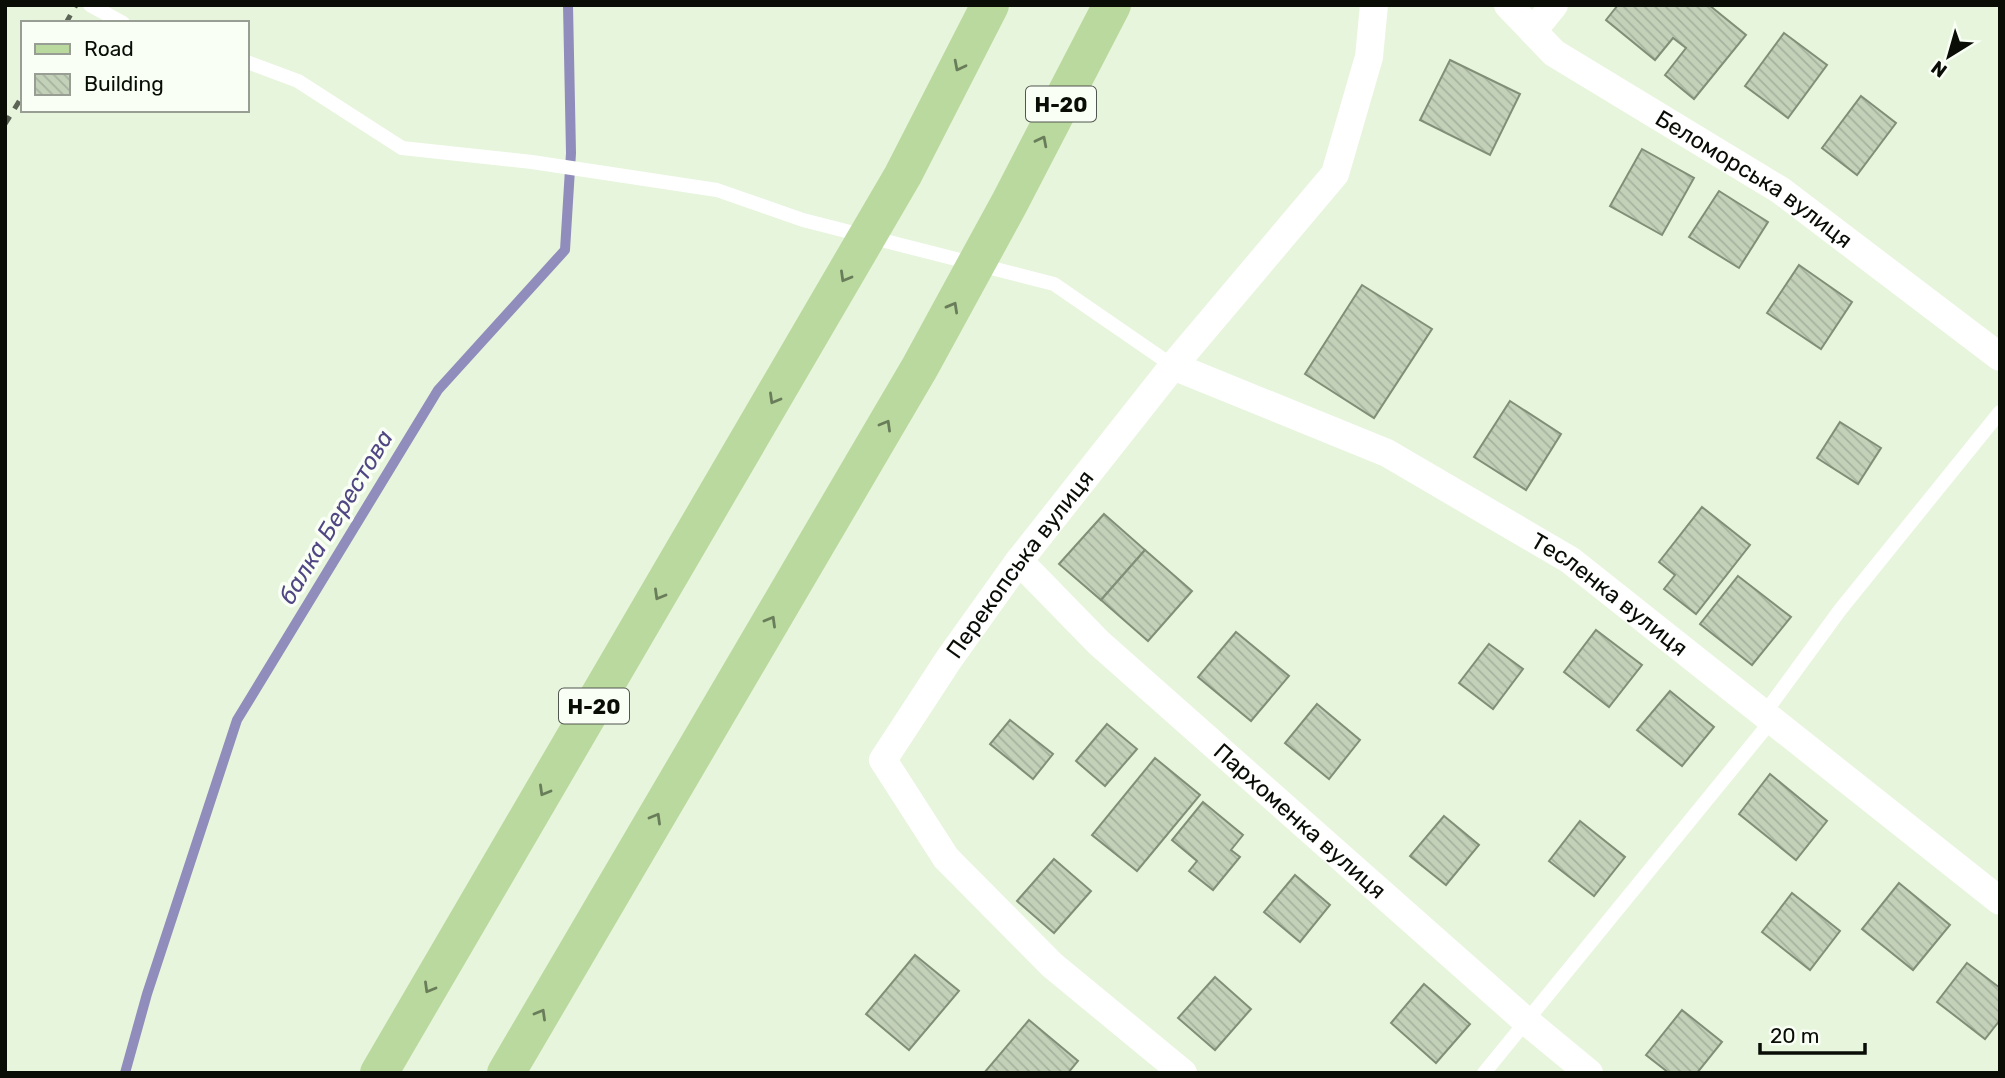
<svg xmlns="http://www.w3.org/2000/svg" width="2005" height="1078" font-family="Rubik,sans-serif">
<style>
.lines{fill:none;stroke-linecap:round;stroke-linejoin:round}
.stream{stroke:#908cbb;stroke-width:10}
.building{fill:url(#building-back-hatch);stroke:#828f78;stroke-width:2}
.lane{stroke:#fff;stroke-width:14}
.street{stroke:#fff;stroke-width:28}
.primary{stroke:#bad99e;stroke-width:38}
.rail{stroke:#5c6456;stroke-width:5;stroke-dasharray:9 9;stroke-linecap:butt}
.oneway{stroke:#6a7d5a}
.labels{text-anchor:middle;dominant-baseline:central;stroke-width:7;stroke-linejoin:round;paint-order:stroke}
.shield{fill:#f9fff5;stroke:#51564e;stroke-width:2}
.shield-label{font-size:21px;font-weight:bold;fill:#090d06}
.street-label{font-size:23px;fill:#090d06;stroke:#f9fff5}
.water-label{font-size:24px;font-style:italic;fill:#504684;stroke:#f9fff5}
</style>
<defs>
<pattern id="building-back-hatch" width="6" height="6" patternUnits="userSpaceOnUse" patternTransform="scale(1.75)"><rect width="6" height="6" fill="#c3d1b9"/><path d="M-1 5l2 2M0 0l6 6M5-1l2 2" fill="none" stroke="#a6b29e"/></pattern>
</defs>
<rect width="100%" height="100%" fill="#e7f5dc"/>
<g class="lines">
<!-- stream -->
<path class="stream" d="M125 1073 147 994 237 720 438 390 565 250 571 153 568 5"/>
</g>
<!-- building -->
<g class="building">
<path d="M1618 5H1709L1746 35 1694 99 1665 75 1686 48 1673 38 1655 60 1606 20Z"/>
<path d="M1784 33 1827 65 1788 118 1745 86Z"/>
<path d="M1450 60 1520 94 1490 155 1420 120Z"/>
<path d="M1861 96 1896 123 1857 175 1822 148Z"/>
<path d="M1642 149 1694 178 1662 235 1610 206Z"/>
<path d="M1719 191 1768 222 1739 268 1689 237Z"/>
<path d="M1799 265 1852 302 1821 349 1767 313Z"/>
<path d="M1362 285 1432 329 1374 418 1305 374Z"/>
<path d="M1510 401 1561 434 1526 490 1474 457Z"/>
<path d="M1840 422 1881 448 1858 484 1817 458Z"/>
<path d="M1702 507 1750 545 1696 614 1664 589 1675 575 1659 562Z"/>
<path d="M1104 514 1145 550 1101 600 1059 564Z"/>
<path d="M1145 550 1192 591 1148 641 1101 600Z"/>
<path d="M1738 576 1791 617 1752 665 1700 624Z"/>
<path d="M1596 630 1642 665 1609 707 1564 672Z"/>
<path d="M1236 632 1289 676 1251 721 1198 677Z"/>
<path d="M1489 644 1523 669 1493 709 1459 683Z"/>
<path d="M1670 691 1714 727 1682 766 1637 730Z"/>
<path d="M1317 704 1360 740 1329 779 1285 743Z"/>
<path d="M1010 720 1053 754 1033 779 990 744Z"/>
<path d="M1107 724 1137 749 1105 786 1076 761Z"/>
<path d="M1155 758 1200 795 1137 871 1092 835Z"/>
<path d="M1770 774 1827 821 1796 860 1739 814Z"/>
<path d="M1203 802 1243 835 1231 850 1240 857 1213 890 1189 871 1197 861 1172 840Z"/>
<path d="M1444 816 1479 845 1446 885 1410 856Z"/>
<path d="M1580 821 1625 857 1594 896 1549 861Z"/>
<path d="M1054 859 1091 891 1054 933 1017 901Z"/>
<path d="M1295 875 1330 905 1300 942 1264 912Z"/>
<path d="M1899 883 1950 925 1913 970 1862 929Z"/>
<path d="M1792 893 1840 931 1810 970 1762 932Z"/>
<path d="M915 955 959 991 909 1050 866 1014Z"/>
<path d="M1967 963 2000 988V1020L1985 1039 1937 1002Z"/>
<path d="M1215 977 1251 1009 1215 1050 1178 1018Z"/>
<path d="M1424 984 1470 1024 1436 1063 1391 1023Z"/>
<path d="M1682 1010 1722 1042 1697 1073H1669L1646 1055Z"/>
<path d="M1029 1020 1078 1061 1068 1073H984Z"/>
</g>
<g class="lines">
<!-- lane -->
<g class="lane">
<path d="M90 5 123 23"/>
<path d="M247 62 298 81 402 148 532 162 717 190 803 220 1054 284 1173 366"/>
<path d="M1764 714 1840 610 2000 412"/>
<path d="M1484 1073 1772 720"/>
</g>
<!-- street -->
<g class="street">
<path id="s1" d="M1508 5 1554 53 1780 190 2000 357"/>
<path d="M1533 31 1554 5"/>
<path id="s2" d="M1173 366 1387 453 1570 560 2000 901"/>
<path id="s3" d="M1019 561 1099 643 1526 1021 1589 1073"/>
<path id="s4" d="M1183 1073 1052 965 946 858 883 760 949 659 1019 561 1173 366 1335 174 1369 57 1374 5"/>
</g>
<!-- primary -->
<g class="primary">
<path d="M379 1073 903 175 990 5"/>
<path d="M506 1073 920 367 1010 202 1112 5"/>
</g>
<!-- rail -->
<g class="rail">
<path d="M66 23 76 5"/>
<path d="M5 124 23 95"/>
</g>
</g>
<!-- one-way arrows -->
<defs><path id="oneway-chevron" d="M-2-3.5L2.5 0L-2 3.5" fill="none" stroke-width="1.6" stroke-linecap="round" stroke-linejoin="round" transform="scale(1.75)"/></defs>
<g class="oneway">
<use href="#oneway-chevron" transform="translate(959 66) rotate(117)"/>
<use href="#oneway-chevron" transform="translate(1042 141) rotate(-63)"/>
<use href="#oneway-chevron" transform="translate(845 277) rotate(120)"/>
<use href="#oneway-chevron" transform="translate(953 307) rotate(-61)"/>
<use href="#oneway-chevron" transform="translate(774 399) rotate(120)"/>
<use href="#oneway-chevron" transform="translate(886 425) rotate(-60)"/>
<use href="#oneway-chevron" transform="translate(659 595) rotate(120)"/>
<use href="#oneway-chevron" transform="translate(771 621) rotate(-60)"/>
<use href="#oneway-chevron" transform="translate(544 791) rotate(120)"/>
<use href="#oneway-chevron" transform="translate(656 818) rotate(-60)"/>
<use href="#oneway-chevron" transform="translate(429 988) rotate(120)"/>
<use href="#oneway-chevron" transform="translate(541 1014) rotate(-60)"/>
</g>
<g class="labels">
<!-- shield labels -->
<g class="shield">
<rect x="1026" y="86.5" width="70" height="35" rx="5"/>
<rect x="559" y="688.5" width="70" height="35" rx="5"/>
</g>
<g class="shield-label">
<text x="1061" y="104">Н-20</text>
<text x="594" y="706">Н-20</text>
</g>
<!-- street labels -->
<g class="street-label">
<text stroke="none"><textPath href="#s1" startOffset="303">Беломорська вулиця</textPath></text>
<text stroke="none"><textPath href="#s4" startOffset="676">Перекопська вулиця</textPath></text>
<text stroke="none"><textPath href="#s2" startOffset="495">Тесленка вулиця</textPath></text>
<text stroke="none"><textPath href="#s3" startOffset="383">Пархоменка вулиця</textPath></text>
</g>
<!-- water labels -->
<g class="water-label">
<text transform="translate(336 517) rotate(-59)">балка Берестова</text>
</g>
</g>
<!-- border -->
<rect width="2005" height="1078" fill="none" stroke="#090d06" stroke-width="14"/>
<!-- legend -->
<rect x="21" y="21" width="228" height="91" fill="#f9fff5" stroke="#999e95" stroke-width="2"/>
<rect x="35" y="44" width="35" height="10" fill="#bad99e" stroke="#999e95" stroke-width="2"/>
<text x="84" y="56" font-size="21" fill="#090d06">Road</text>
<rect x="35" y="74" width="35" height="21" fill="url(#building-back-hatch)" stroke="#999e95" stroke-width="2"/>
<text x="84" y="91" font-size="21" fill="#090d06">Building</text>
<!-- north arrow -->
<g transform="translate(1949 56) rotate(217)" stroke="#f9fff5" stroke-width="5" paint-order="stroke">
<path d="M0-5L12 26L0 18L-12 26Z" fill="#090d06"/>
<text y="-10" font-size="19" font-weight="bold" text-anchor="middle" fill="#090d06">N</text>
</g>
<!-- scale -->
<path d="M1760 1043v10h105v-10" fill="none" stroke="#090d06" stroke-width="3.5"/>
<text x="1770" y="1043" font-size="21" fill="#090d06" stroke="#f9fff5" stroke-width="5" paint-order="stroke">20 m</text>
</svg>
